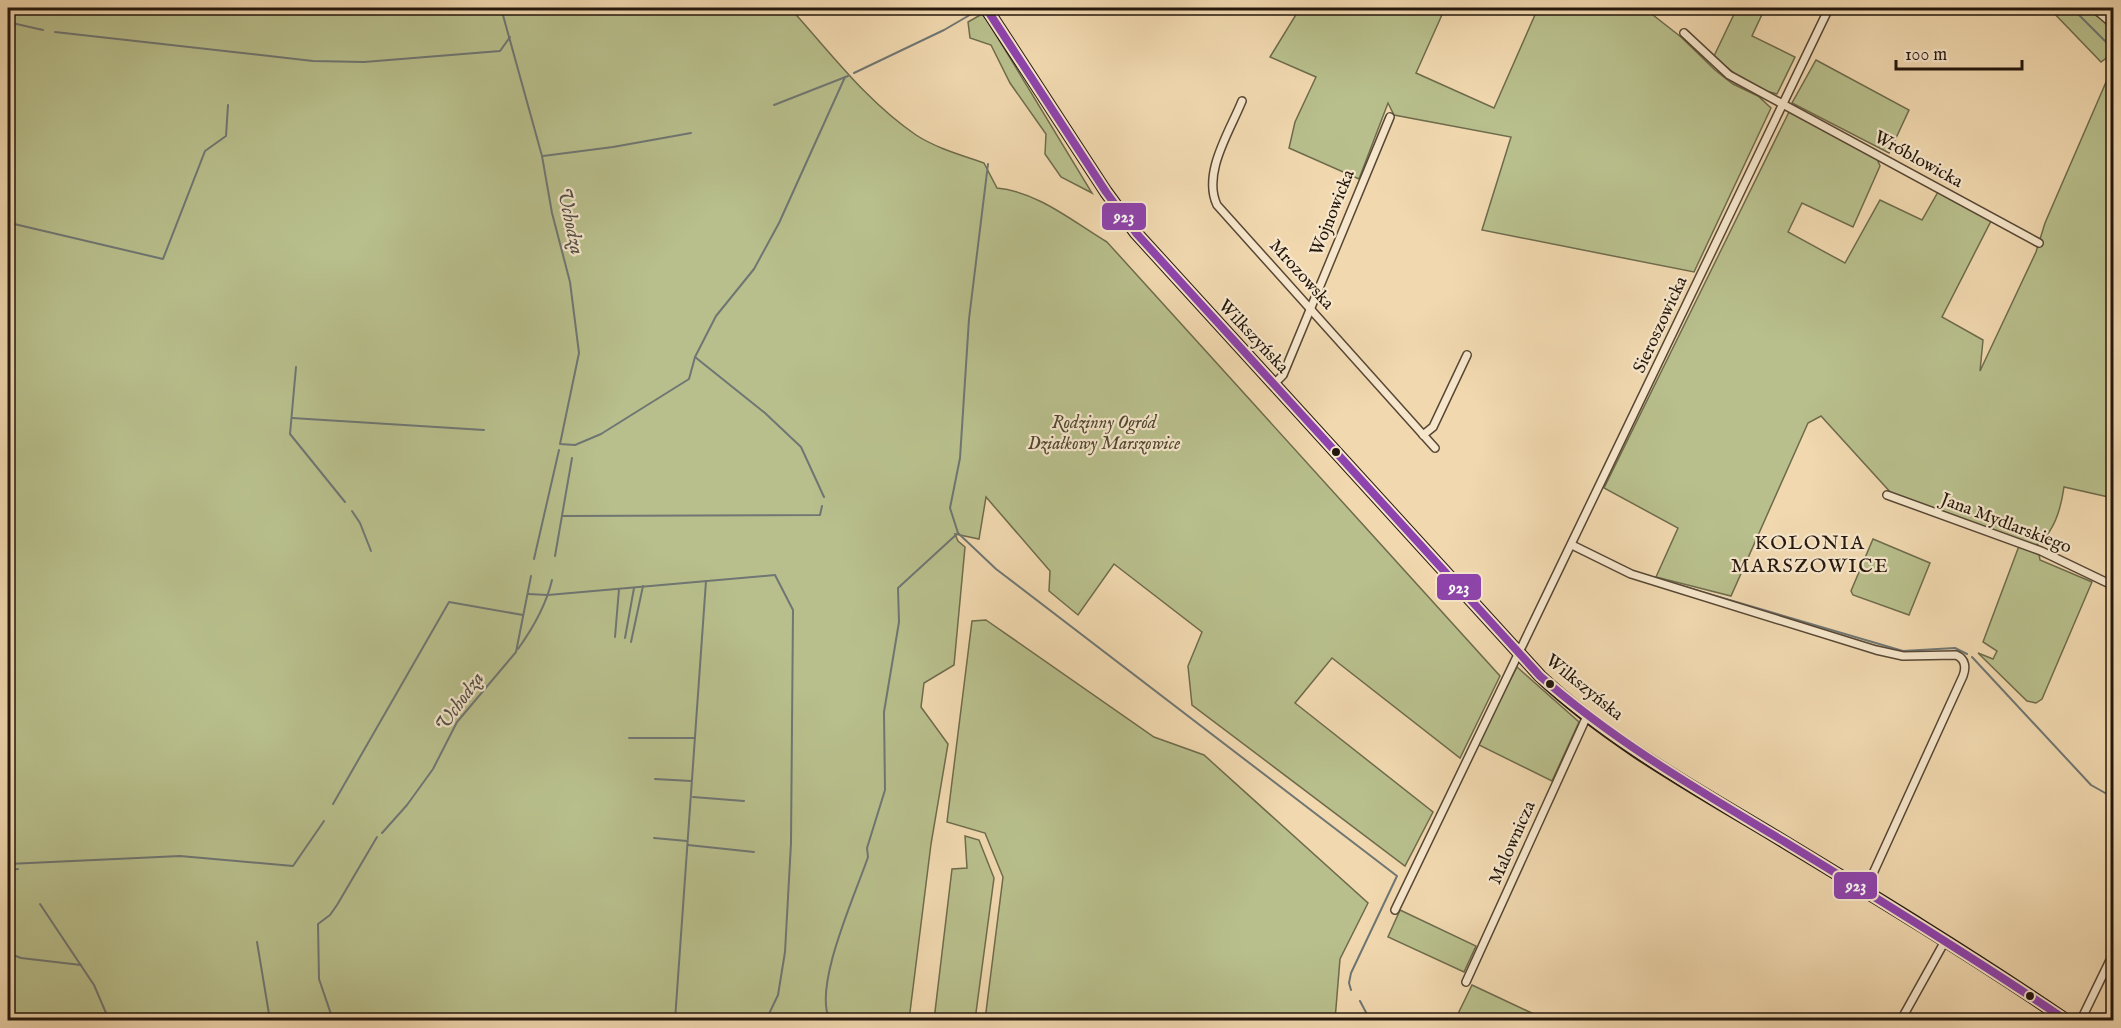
<svg xmlns="http://www.w3.org/2000/svg" width="2121" height="1028" font-family="'IM FELL English',serif">
<style>
.green{fill:#b8bf8c;stroke:#6e6b4c;stroke-width:1.5}
.lines{fill:none;stroke-linecap:round;stroke-linejoin:round}
.stream{stroke:#6f7673;stroke-width:2}
.street-casing{stroke:#574735;stroke-width:10}
.secondary-casing{stroke:#24170c;stroke-width:14}
.street{stroke:#f6e6cb;stroke-width:7}
.secondary{stroke:#f6e6cb;stroke-width:10}
.bus-1-casing{stroke:#f6e6cb;stroke-width:12}
.bus-1{stroke:#8e44ad;stroke-width:8}
.bus-dot{fill:#24170c;stroke:#f6e6cb;stroke-width:2}
.labels{text-anchor:middle;dominant-baseline:central;stroke-width:4.5;stroke-linejoin:round;paint-order:stroke}
.street-label{font-size:18px;fill:#24170c;stroke:#f6e6cb}
.park-label{font-size:18px;font-style:italic;fill:#504932;stroke:#f6e6cb}
.water-label{font-size:20px;font-style:italic;fill:#504f48;stroke:#f6e6cb}
.neighbourhood-label{font-size:20px;letter-spacing:1.5px;fill:#24170c;stroke:#f6e6cb}
.line-badge{stroke:#f6e6cb;stroke-width:2}
.badge-label{font-size:16px;text-anchor:middle;font-weight:bold;fill:#fff}
</style>
<rect width="100%" height="100%" fill="#f1d8af"/>
<filter id="stains"><feTurbulence type="fractalNoise" baseFrequency=".00333" numOctaves="4"/><feColorMatrix values="0 0 0 0 .2 0 0 0 0 .09 0 0 0 0 .02 0 0 0 .5 -.17"/></filter>
<radialGradient id="worn" r=".72"><stop offset=".6" stop-color="#630" stop-opacity="0"/><stop offset="1" stop-color="#630" stop-opacity=".3"/></radialGradient>
<!-- green -->
<g class="green">
<path d="M8 8H790C830 52 866 101 916 135 936 148 961 155 984 163L997 188C1038 192 1072 221 1107 242L1500 676 1460 758 1332 658 1295 703 1433 812 1405 866 1192 705 1188 666 1202 632 1114 564 1078 615 1049 591 1050 571 986 497 979 539 955 534 958 541 965 547 954 665 924 683 921 707 948 744 931 844 909 1020H8Z"/>
<path d="M1300 8H1445L1416 73 1494 108 1538 8H1644L1681 37 1715 70 1733 84 1758 96 1771 108 1694 272 1482 230 1511 137 1394 115 1388 103 1359 179 1289 148 1295 122 1316 77 1270 57Z"/>
<path d="M1737 8H1765L1752 36 1795 57 1777 94C1753 89 1732 73 1714 56Z"/>
<path d="M2049 8H2085L2104 21 2113 34V53L2101 62Z"/>
<path d="M982 14 987 20 1092 193 1061 177 1045 154 1046 134 1010 83 991 45 970 38 968 22Z"/>
<path d="M1816 60 1909 110 1889 153 1792 103Z"/>
<path d="M2113 66V498L2064 487C2061 509 2054 534 2035 546L1893 495 1821 416 1808 423 1731 596 1656 577 1678 528 1604 488 1789 112 1877 159 1880 166 1853 227 1802 203 1788 232 1845 263 1880 200 1922 220 1938 192 1991 221 1942 317 1983 340 1980 371 2036 252 2045 223Z"/>
<path d="M1873 539 1930 563 1909 615 1853 595 1851 591Z"/>
<path d="M2019 546 2039 554 2040 560 2092 582 2042 699 2036 703 2027 701 1978 653 1993 659 1997 651 1983 642Z"/>
<path d="M986 620 1154 737 1204 755 1368 903 1340 959 1335 1020H985L1003 877 985 833 947 822 972 621Z"/>
<path d="M1517 667 1579 722 1552 781 1477 744Z"/>
<path d="M965 836 979 840 994 878 975 1020H934L952 869 967 868Z"/>
<path d="M1400 910 1476 946 1464 972 1388 937Z"/>
<path d="M1472 985 1536 1015 1534 1020H1455Z"/>
</g>
<g class="lines">
<!-- stream -->
<g class="stream">
<path d="M420 8 452 12 502 13"/>
<path d="M501 8 542 156 552 213 570 282 579 353 560 444 575 445 601 434 689 379 695 357 716 316 754 269 779 223 845 77"/>
<path d="M2072 8 2114 50"/>
<path d="M8 23H12L17 8"/>
<path d="M55 32 313 61 364 62 500 51 510 37"/>
<path d="M8 36 12 23 43 30"/>
<path d="M854 73 944 30 980 9"/>
<path d="M774 105 848 76"/>
<path d="M543 156 613 147 691 133"/>
<path d="M8 227 10 223 163 259 205 151 226 136 228 105"/>
<path d="M695 357 765 413 801 447 824 497"/>
<path d="M296 367 290 434 345 502"/>
<path d="M292 418 484 430"/>
<path d="M352 511 360 523 371 551"/>
<path d="M563 516 820 515 822 506"/>
<path d="M958 533 996 569 1397 876 1351 973 1349 983 1351 990"/>
<path d="M555 556 572 458"/>
<path d="M534 559 559 450"/>
<path d="M1675 584 1903 651 1955 648 1967 654"/>
<path d="M528 594 548 595 775 575 793 610 791 843 785 952 778 995 766 1020"/>
<path d="M615 637 619 589"/>
<path d="M625 638 634 588"/>
<path d="M631 642 643 586"/>
<path d="M518 649C533 628 546 606 552 580"/>
<path d="M1972 657 2091 785 2114 798"/>
<path d="M629 738H695"/>
<path d="M655 779 691 781"/>
<path d="M693 797 744 801"/>
<path d="M333 804 449 602 523 615"/>
<path d="M382 833 407 805 433 769 457 722 516 652 531 576"/>
<path d="M654 838 687 841"/>
<path d="M688 845 754 852"/>
<path d="M8 864 180 856 293 866 324 821"/>
<path d="M8 870 18 869"/>
<path d="M40 904 94 985 109 1020"/>
<path d="M257 942 270 1020"/>
<path d="M8 953 21 958 81 965"/>
<path d="M1360 1001 1370 1020"/>
<path d="M333 1020 319 979 318 924 330 915 337 905 377 837"/>
<path d="M591 1020 592 1018 614 1020"/>
<path d="M675 1020 706 581"/>
<path d="M830 1020C812 988 856 893 868 857L867 848 885 790 884 712 899 622 898 588 958 533 950 508 960 458 969 319 988 164"/>
</g>
<!-- street casing -->
<g class="street-casing">
<g id="street">
<path d="M2094 8 2114 25"/>
<path d="M1684 33 1729 75 2039 243"/>
<path d="M1242 101C1230 131 1202 173 1217 205L1435 448"/>
<path d="M1274 384 1283 375 1390 117"/>
<path d="M1423 435 1433 427 1467 355"/>
<path d="M1887 495 2041 551 2114 586"/>
<path d="M1572 545 1631 574 1876 650 1903 656 1956 655C1966 659 1966 668 1963 676L1865 891"/>
<path d="M1395 910C1538 608 1686 310 1829 8"/>
<path d="M1466 982 1587 716"/>
<path d="M1901 1020 1945 941"/>
<path d="M2081 1020 2114 952"/>
</g>
</g>
<!-- secondary casing -->
<g class="secondary-casing">
<path id="secondary" d="M986 8 1106 192 1136 233 1540 676C1609 741 1693 787 1773 835 1872 895 1971 955 2066 1020"/>
</g>
<!-- street -->
<use href="#street" class="street"/>
<!-- secondary -->
<use href="#secondary" class="secondary"/>
<!-- bus-1 casing -->
<g class="bus-1-casing">
<path id="bus-1" d="M986 8 1106 192 1136 233 1540 676C1615 742 1700 791 1785 842 1880 900 1974 958 2066 1020"/>
</g>
<!-- bus-1 -->
<use href="#bus-1" class="bus-1"/>
</g>
<!-- markers -->
<g class="bus-dot">
<circle cx="1336" cy="452" r="5"/>
<circle cx="1550" cy="684" r="5"/>
<circle cx="2030" cy="996" r="5"/>
</g>
<g class="labels">
<!-- street labels -->
<g class="street-label">
<text transform="translate(1918 160) rotate(29)">Wróblowicka</text>
<text transform="translate(1333 213) rotate(-68)">Wojnowicka</text>
<text transform="translate(1301 275) rotate(48)">Mrozowska</text>
<text transform="translate(1661 325) rotate(-65)">Sieroszowicka</text>
<text transform="translate(1253 337) rotate(47)">Wilkszyńska</text>
<text transform="translate(2006 524) rotate(21)">Jana Mydlarskiego</text>
<text transform="translate(1584 688) rotate(39)">Wilkszyńska</text>
<text transform="translate(1513 843) rotate(-66)">Malownicza</text>
</g>
<!-- park labels -->
<g class="park-label">
<text x="1104" y="423">Rodzinny Ogród<tspan x="1104" dy="21">Działkowy Marszowice</tspan></text>
</g>
<!-- water labels -->
<g class="water-label">
<text transform="translate(570 221) rotate(78)">Uchodza</text>
<text transform="translate(460 702) rotate(-54)">Uchodza</text>
</g>
<!-- neighbourhood labels -->
<g class="neighbourhood-label">
<text x="1810" y="543">KOLONIA<tspan x="1810" dy="23">MARSZOWICE</tspan></text>
</g>
</g>
<g class="line-badge">
<rect x="1101" y="202" width="46" height="29" rx="6" fill="#8e44ad"/>
<rect x="1436" y="573" width="46" height="28" rx="6" fill="#8e44ad"/>
<rect x="1833" y="871" width="45" height="29" rx="6" fill="#8e44ad"/>
</g>
<g class="badge-label">
<text x="1124" y="222">923</text>
<text x="1459" y="593">923</text>
<text x="1856" y="891">923</text>
</g>
<!-- margin -->
<rect width="2121" height="1028" fill="none" stroke="#f1d8af" stroke-width="30"/>
<rect x="9" y="9" width="2103" height="1010" fill="none" stroke="#24170c" stroke-width="3"/>
<rect x="15" y="15" width="2091" height="998" fill="none" stroke="#24170c" stroke-width="1.5"/>
<!-- scale -->
<path d="M1896 60v9h126v-9" fill="none" stroke="#24170c" stroke-width="3"/>
<text x="1905" y="60" font-size="18" fill="#24170c" stroke="#f6e6cb" stroke-width="4.5" paint-order="stroke">100 m</text>
<rect width="100%" height="100%" filter="url(#stains)"/>
<rect width="100%" height="100%" fill="url(#worn)"/>
</svg>
